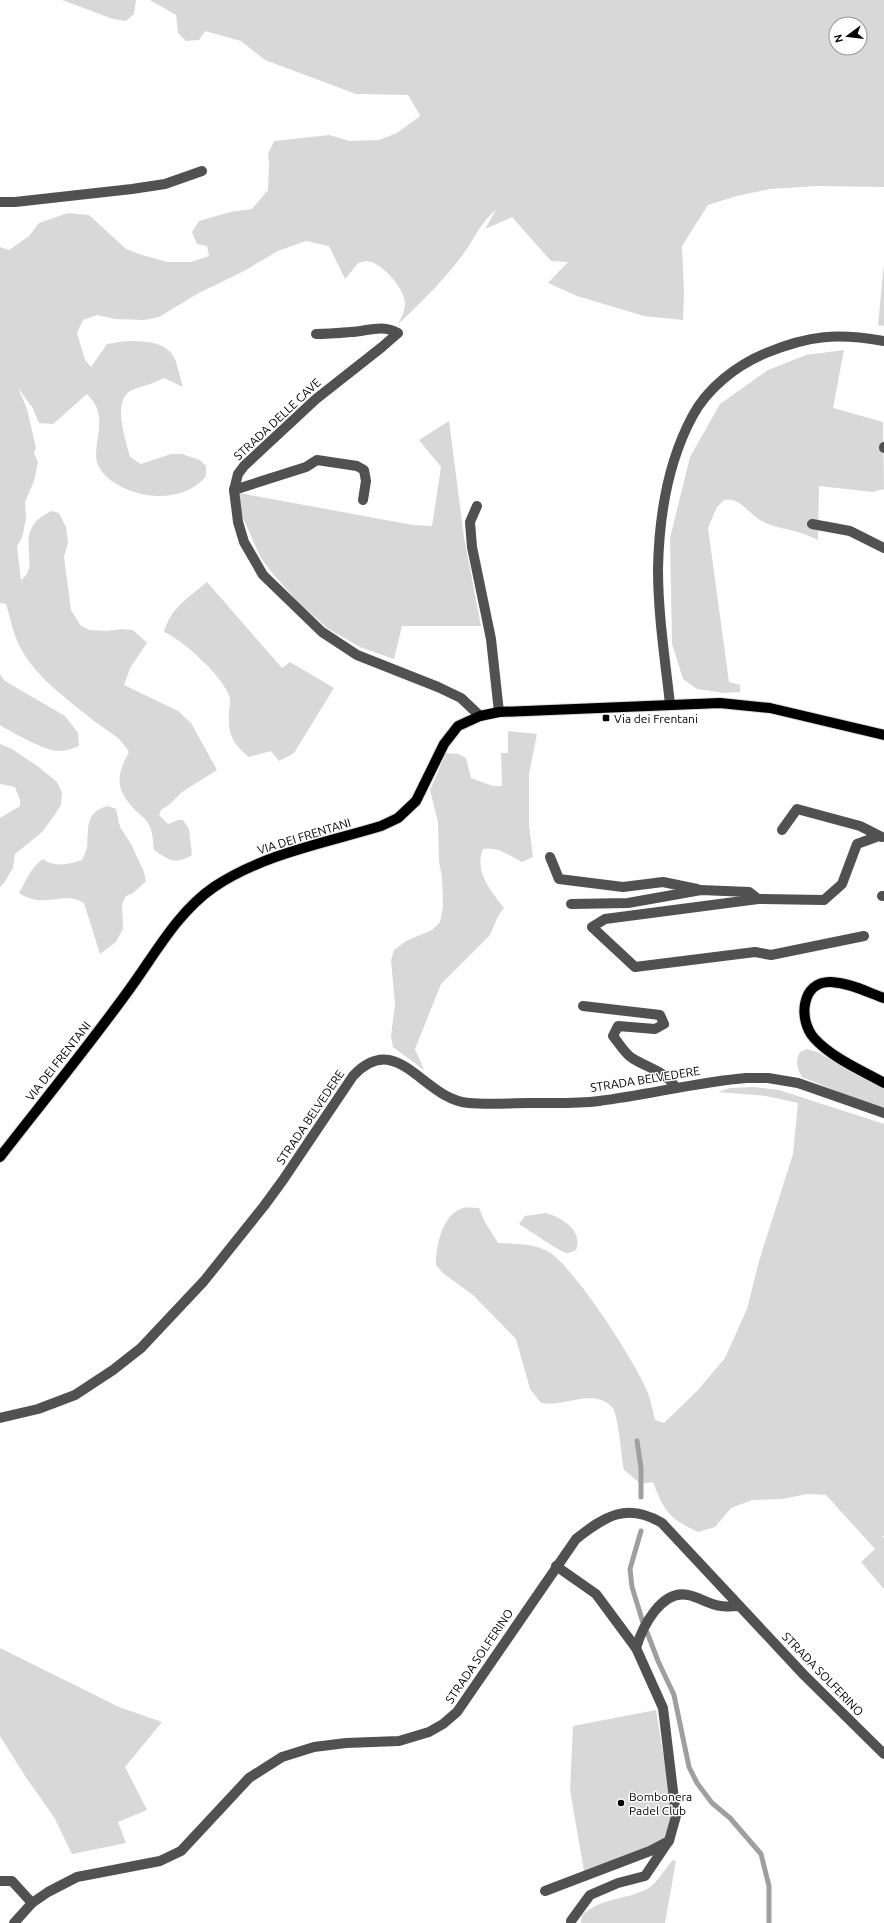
<svg xmlns="http://www.w3.org/2000/svg" width="884" height="1923" font-family="Ubuntu,sans-serif">
<style>
.green{fill:#d8d8d8;fill-rule:evenodd}
.lines{fill:none;stroke-linecap:round;stroke-linejoin:round}
.stream{stroke:#9f9f9f;stroke-width:5}
.major-casing{stroke:#dbdbdb;stroke-width:12}
.minor{stroke:#515151;stroke-width:10}
.major{stroke:#000;stroke-width:10}
.poi-dot{fill:#000;stroke:#fff;stroke-width:1.5}
.labels{text-anchor:middle;dominant-baseline:central;stroke-width:3;stroke-linejoin:round;paint-order:stroke}
.street-label{font-size:12px;fill:#000;stroke:#fff}
.poi-label{font-size:12px;fill:#000;stroke:#fff;text-anchor:start}
</style>
<rect width="100%" height="100%" fill="#fff"/>
<!-- green -->
<g class="green">
<path d="M62 0H136L134 14 126 21 113 19Z"/>
<path d="M150 0H884V187L817 186 770 189 737 196 708 205 682 246 684 292 683 320 644 316 577 296 548 283 568 262 551 261 512 217 485 229 496 210C480 222 473 242 461 257 442 282 420 304 397 325 402 317 407 308 404 298 401 285 381 262 367 261 365 261 361 262 358 263L345 279 329 246 306 241 278 251 244 271 197 294 159 317 144 320 115 319 97 315 83 320 77 333 85 360 91 367 107 344C124 340 160 337 172 354 177 360 180 379 183 387L164 378C153 384 142 386 132 390 111 400 126 440 130 457L141 464 171 454H182L200 460 206 466V476C194 491 176 496 157 496 136 496 96 481 96 455 97 431 107 414 87 394L53 424 39 423 32 407 18 388 27 409 36 448 34 453 38 462 34 481 25 502 26 519 22 538 17 546 21 580C44 564 8 530 52 511L59 513 66 527 68 542 64 557 71 610 81 626 90 630 106 631 122 629 133 630 147 643 130 668 124 685 178 711 191 723 217 770 182 792 170 804 161 810 159 815 168 824 178 820H183L189 829 192 855C176 865 168 860 154 850 153 841 153 831 148 823 145 818 139 814 135 810 115 789 116 776 129 752 119 735 108 732 93 720 66 698 35 677 19 645 13 633 10 617 6 604L0 603V247L9 250 29 236 39 223 68 213 89 215 126 249 142 255 168 262H191L209 256 207 246 197 244 192 232 199 221 230 212 252 209 268 190 269 165 268 154 274 141 329 135 350 141 379 140 397 133 419 117 420 115 408 95 356 94 265 60 241 41 205 31 199 40 186 41 178 33 176 15ZM836 24H860V48H836Z"/>
<path d="M884 263V326L878 325Z"/>
<path d="M844 350 833 408 883 422 884 489 873 492 819 486 818 540C812 537 806 535 801 533 786 528 770 528 757 518 745 509 740 498 724 500L717 507 708 528 729 682 740 685V692L724 693 697 689 683 679 672 644 670 538 690 457 720 404 768 370 806 355Z"/>
<path d="M449 421 464 537 481 626H402L394 659 360 647 327 628 296 600 273 574 261 558 240 512 239 493 413 525 432 526 441 467 419 440Z"/>
<path d="M207 582 282 668 290 662 334 688 294 753 279 761 271 751 249 757C232 743 228 735 229 713 229 708 231 702 230 698 224 677 183 640 164 632 171 607 188 598 207 582Z"/>
<path d="M0 674 5 681 65 716 78 733 79 746C72 749 66 751 58 751 46 751 11 732 0 725Z"/>
<path d="M508 731 537 734 529 774V825L533 857 522 862C510 856 497 846 483 849 474 872 491 891 504 908L498 916 490 935 441 984 415 1049 424 1070 393 1047 391 1036 395 1004 391 960 394 950 406 941 432 930 440 922 443 906 442 877 439 862 438 822 430 790 446 753 458 754 466 758 471 778 493 786H502L501 753H508Z"/>
<path d="M0 744 12 749 40 768 57 782 62 793 61 805 54 816 42 832 15 854 13 868 4 883 0 887V818L20 806V800L15 787 0 784Z"/>
<path d="M108 806 116 809 120 827 131 844 144 872 146 881 133 893 126 896 122 904 123 929 116 942 100 954 84 903C65 890 44 910 19 893 26 881 31 867 43 859 54 868 70 864 82 860 84 856 86 852 87 847 89 829 84 812 108 806Z"/>
<path d="M807 1049 817 1052 884 1089V1111L802 1077C797 1068 795 1062 800 1052Z"/>
<path d="M753 1087 779 1090 884 1124V1536H882L884 1538V1589L861 1562 875 1549 826 1495 807 1494 782 1499 752 1500 731 1508 715 1527 698 1532C669 1518 665 1513 653 1482L641 1484 624 1470C621 1457 619 1416 612 1407 604 1398 591 1397 580 1399 565 1401 557 1405 541 1403L530 1389 516 1339 473 1295 444 1274 436 1265C436 1246 442 1214 463 1208 468 1207 474 1208 479 1208L485 1222 498 1243C513 1244 535 1243 549 1252 574 1267 637 1364 648 1393 651 1402 653 1411 655 1420L664 1423 698 1390 725 1358 747 1309 759 1261 793 1154 798 1103 766 1096 718 1092 730 1088Z"/>
<path d="M546 1213C561 1217 584 1231 576 1250 573 1251 570 1253 567 1253 562 1253 527 1229 519 1224L525 1216Z"/>
<path d="M0 1648 119 1707 162 1722 125 1767 147 1810 118 1822 126 1843 72 1854 54 1817 27 1779 0 1736Z"/>
<path d="M656 1710 665 1766 671 1815 666 1837 641 1850 584 1871 570 1790 573 1726Z"/>
<path d="M673 1860 676 1861 665 1923H581L582 1915C605 1896 623 1901 647 1889 659 1882 664 1869 673 1860Z"/>
</g>
<g class="lines">
<!-- stream -->
<g class="stream">
<path d="M637 1441 641 1468V1497"/>
<path d="M641 1531 630 1569 632 1587 644 1626"/>
<path d="M647 1632 658 1661 674 1695 689 1767 697 1783 712 1803 730 1818 761 1854 769 1886V1923"/>
</g>
<!-- major casing -->
<g class="major-casing">
<g id="major">
<path d="M884 998C867 992 850 983 831 982 801 981 798 1020 814 1038 832 1058 861 1070 884 1083"/>
<path d="M0 1157C42 1103 86 1049 126 994 153 958 176 913 214 887 263 854 325 843 381 826L398 818 416 801 444 744 458 726 480 716 499 712 720 703 770 708 884 735"/>
</g>
</g>
<!-- minor -->
<g class="minor">
<path d="M0 202H15L132 189 165 184 202 171"/>
<path d="M316 334C327 334 339 333 351 332 368 331 382 324 398 333L382 347 316 399 244 466 238 474 234 490 238 522 244 542 263 575 322 632 357 655 438 687 461 698 480 716"/>
<path d="M884 447V448"/>
<path d="M234 490 306 467 317 460 357 466 364 470 366 481 363 500"/>
<path d="M477 506 470 522 472 547 491 639 499 712"/>
<path d="M812 524 850 531 884 548"/>
<path d="M670 704C665 659 658 614 658 569 659 518 668 462 692 417 707 388 737 365 766 353 810 335 837 333 884 341"/>
<path d="M782 830 797 809 860 826 882 837"/>
<path d="M550 857 559 879 623 887 663 882 697 889"/>
<path d="M882 896H884"/>
<path d="M571 904 628 903 701 890 749 892 758 899"/>
<path d="M864 936 771 955 755 952 635 967 592 927 605 919 758 899 824 900 842 884 857 844 879 836"/>
<path d="M583 1006 660 1015 664 1024 655 1029 618 1026 613 1036C619 1043 625 1054 632 1058 647 1068 666 1071 676 1088"/>
<path d="M0 1418 38 1409 75 1395 113 1370 141 1348 204 1281 264 1206 283 1180 353 1076C398 1028 423 1100 469 1103 489 1105 509 1103 529 1103 552 1103 576 1104 599 1101 648 1095 697 1082 746 1078H768L798 1083 884 1113"/>
<path d="M636 1648C642 1628 661 1589 688 1595 699 1597 710 1605 721 1606 726 1607 733 1606 739 1606"/>
<path d="M0 1881H12L32 1903"/>
<path d="M545 1891 650 1851 669 1841 676 1816 663 1708 636 1648 596 1594 556 1566"/>
<path d="M571 1921 590 1895 618 1883 645 1876 668 1842"/>
<path d="M14 1923 32 1903 48 1892 77 1877 160 1861 181 1851 249 1778 282 1757 314 1747 346 1743 399 1741 429 1732 443 1724 457 1712 576 1539C605 1516 627 1502 662 1523L804 1675 884 1754"/>
</g>
<!-- major -->
<use href="#major" class="major"/>
</g>
<!-- markers -->
<g class="poi-dot">
<rect x="602" y="714" width="8" height="8" rx="2"/>
<circle cx="621" cy="1803" r="4"/>
</g>
<g class="labels">
<!-- street labels -->
<g class="street-label">
<text transform="translate(277 419) rotate(-43)">STRADA DELLE CAVE</text>
<text transform="translate(304 836) rotate(-17)">VIA DEI FRENTANI</text>
<text transform="translate(58 1061) rotate(-52)">VIA DEI FRENTANI</text>
<text transform="translate(645 1079) rotate(-9)">STRADA BELVEDERE</text>
<text transform="translate(310 1117) rotate(-56)">STRADA BELVEDERE</text>
<text transform="translate(479 1656) rotate(-56)">STRADA SOLFERINO</text>
<text transform="translate(823 1674) rotate(46)">STRADA SOLFERINO</text>
</g>
<!-- poi labels -->
<g class="poi-label">
<text x="614" y="718">Via dei Frentani</text>
<text x="629" y="1796">Bombonera<tspan x="629" dy="14">Padel Club</tspan></text>
</g>
</g>
<!-- north arrow -->
<g transform="translate(848 36) rotate(255)"><circle r="19" fill="#ffffff" stroke="#999999"/>
<path d="M0-3L7 15L0 10L-7 15Z" fill="#000000"/>
<text y="-6" font-size="11" font-weight="bold" text-anchor="middle" fill="#000000">N</text>
</g>
</svg>
